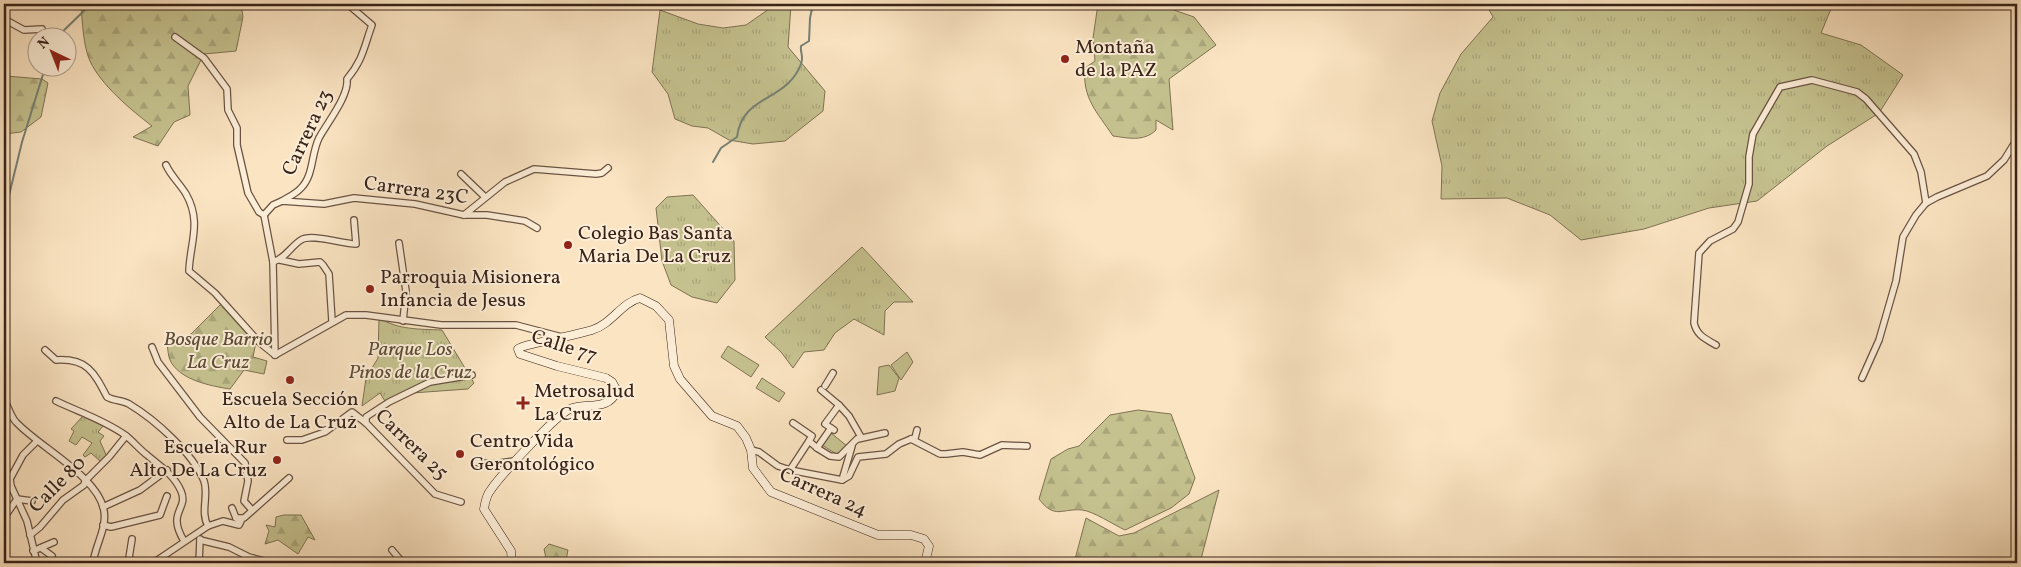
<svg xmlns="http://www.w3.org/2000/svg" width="2021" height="567" font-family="Vollkorn,serif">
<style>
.grass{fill:url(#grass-tufts);stroke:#7f7254}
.forest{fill:url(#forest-firs);stroke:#7f7254}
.garden{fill:#c5c28f;stroke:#7f7254}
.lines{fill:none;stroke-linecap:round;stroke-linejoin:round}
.stream{stroke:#768175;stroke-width:2}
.street-casing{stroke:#6a5343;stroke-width:8}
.secondary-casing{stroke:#392319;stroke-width:9}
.street{stroke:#fcedd7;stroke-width:5.5}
.secondary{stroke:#fcedd7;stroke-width:8}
.poi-dot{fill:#8f2418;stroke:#fcedd7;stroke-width:2}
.labels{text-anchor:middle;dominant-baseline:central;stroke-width:4;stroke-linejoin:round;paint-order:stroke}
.poi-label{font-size:20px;fill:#392319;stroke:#fcedd7;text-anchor:start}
.street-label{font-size:20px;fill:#392319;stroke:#fcedd7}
.park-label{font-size:20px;font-style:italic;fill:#5c4b36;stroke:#fcedd7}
</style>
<defs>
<pattern id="grass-tufts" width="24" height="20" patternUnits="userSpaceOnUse" patternTransform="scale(1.25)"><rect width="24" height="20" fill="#c5c28f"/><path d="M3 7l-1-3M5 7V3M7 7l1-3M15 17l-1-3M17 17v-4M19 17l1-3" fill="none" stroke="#aaa67b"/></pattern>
<pattern id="forest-firs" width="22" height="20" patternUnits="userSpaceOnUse" patternTransform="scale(1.25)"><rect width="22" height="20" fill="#c5c28f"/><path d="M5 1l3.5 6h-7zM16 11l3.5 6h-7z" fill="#aaa67b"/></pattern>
</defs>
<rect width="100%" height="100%" fill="#fbe4c2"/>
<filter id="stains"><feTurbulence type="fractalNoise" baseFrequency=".004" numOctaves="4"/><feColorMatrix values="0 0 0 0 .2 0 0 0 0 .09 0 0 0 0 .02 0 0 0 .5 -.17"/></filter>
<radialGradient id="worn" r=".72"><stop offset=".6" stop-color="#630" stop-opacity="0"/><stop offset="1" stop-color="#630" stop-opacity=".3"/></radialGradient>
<!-- grass -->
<g class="grass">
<path d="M1486 4H1833L1821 33 1861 45 1903 75 1879 113 1827 146 1757 201 1709 208 1644 229 1581 240 1550 215 1507 198 1441 199 1442 166 1432 121 1440 93 1461 54 1493 17Z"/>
<path d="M791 5 788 47 825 91 823 111 785 141 753 144 729 140 708 128 692 126 675 119 668 94 652 72 660 10 698 24 723 28 746 25 772 7Z"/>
<path d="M693 195 734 241 735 280 717 303 692 297 671 285 662 261 656 208 667 197Z"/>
<path d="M862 247 913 302H894L885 311 884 335 854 319 835 333 824 350 804 352 793 368 781 352 765 337Z"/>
<path d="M379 318C399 330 419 329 442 330L474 383 468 389 412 393 388 406 380 393 362 406 366 378 378 358Z"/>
<path d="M83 416 104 425 98 432 104 436 100 441 107 457 101 462 91 453 85 457 83 455 92 443 82 437 76 445 69 441 74 431 71 429Z"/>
</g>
<!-- forest -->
<g class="forest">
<path d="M85 4H241L243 17 236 51 204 54 188 86 190 115 174 122 158 146 133 137 152 126C131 110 101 85 90 61 83 45 83 25 81 8Z"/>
<path d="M1098 4H1157L1194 17 1216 45 1169 79 1173 130 1156 120V130C1144 142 1128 138 1113 136 1097 112 1082 98 1085 68L1095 61 1093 38Z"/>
<path d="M6 76 42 79 48 83 41 117 21 132 4 134V78Z"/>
<path d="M221 304 256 342 253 357 267 361 264 374 244 370 230 389C211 386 179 380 170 360 168 356 168 349 167 344L191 334Z"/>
<path d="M1138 410 1171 414 1195 478 1189 494 1171 508 1125 530C1114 525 1093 511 1082 510 1062 508 1055 520 1039 499L1051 459 1068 449 1079 446 1110 415Z"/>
<path d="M1219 490 1200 563H1074L1086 518 1119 536 1134 533Z"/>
<path d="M284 515H301L315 540 308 537 298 554 278 540 265 544 269 531 266 525 275 527 276 517Z"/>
<path d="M549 544 568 550 566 560 569 563H547L544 549Z"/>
</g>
<!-- garden -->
<g class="garden">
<path d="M728 346 759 365 751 377 721 357Z"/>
<path d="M907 352 913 362 901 380 891 365Z"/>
<path d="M889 365 899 378 895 391 877 395 879 367Z"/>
<path d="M762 378 785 393 779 402 756 388Z"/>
<path d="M831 433 847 446 838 455 822 445Z"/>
</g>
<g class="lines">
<!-- stream -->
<g class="stream">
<path d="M56 38 91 4"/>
<path d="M713 162 721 148 737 137C742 94 787 102 801 64 804 56 800 53 801 46L809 41 810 18 813 4"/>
<path d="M4 216 22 142 45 68"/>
</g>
<!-- street casing -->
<g class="street-casing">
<g id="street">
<path d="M4 19 24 30 42 29"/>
<path d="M175 37 204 58 227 89 228 110 237 128V145L248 193 259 212 264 215 273 262 275 355"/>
<path d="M166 165C171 176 180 184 186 194 202 222 190 243 189 271L215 293 259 342 275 355"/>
<path d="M461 174 485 197"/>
<path d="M282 201C288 197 296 194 301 188 314 175 311 154 319 138 327 123 349 96 347 79 363 60 364 47 372 25L351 7 344 4"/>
<path d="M264 215 273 205 282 201 324 204 354 198 415 204 464 215H487L525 221 537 228"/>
<path d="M464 215 505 182 534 169 596 174 602 173 608 168"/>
<path d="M399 243 406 291 403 321"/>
<path d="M280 260 299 264 320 262 323 265 329 274 332 321"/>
<path d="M273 262C286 258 290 247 301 240 311 233 342 244 356 244L354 220"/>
<path d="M1716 345C1706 339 1697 336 1694 323L1699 253 1710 241 1733 229 1738 222 1749 184V157L1753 134 1780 87 1812 80 1857 92 1866 99 1914 154 1921 172 1926 203"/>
<path d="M152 347 158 362 200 417 245 463 248 481 244 501 252 510"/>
<path d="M45 350 56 360C87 358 94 372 107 397 114 401 122 400 129 404 154 419 193 453 204 481 209 495 200 512 208 526"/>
<path d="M275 355 346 315H366L441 325H516L562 337"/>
<path d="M1862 378 1879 340 1896 281 1903 237 1916 215 1926 203 1937 197 1987 176 2004 160 2017 139"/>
<path d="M825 386 833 373"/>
<path d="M821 390 839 405"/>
<path d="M4 399C8 406 11 417 16 422 39 447 99 477 104 511 107 528 95 546 93 563"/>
<path d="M56 401C79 412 104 420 125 435 133 441 139 449 147 455 160 466 174 475 181 491 189 510 166 511 184 541"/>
<path d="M366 423V417L389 402 430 382 472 375"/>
<path d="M793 423 812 436 809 441"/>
<path d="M831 428 817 448 830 456 839 457 857 439"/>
<path d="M834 430 825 424 839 405 849 416 861 437"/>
<path d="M858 439 885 433"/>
<path d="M911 439 915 438 917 430"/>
<path d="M287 440H302L325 432 352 412 366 423 435 494 461 502"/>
<path d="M751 450 759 452 778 466 790 470 842 480 849 476 858 457 886 454 899 444 911 439 940 454H946L963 452 980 455 1002 445 1027 446"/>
<path d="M481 462H474L493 464 514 461"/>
<path d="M790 470 809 441 817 448"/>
<path d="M842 480 852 446"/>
<path d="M103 507 140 490 167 470"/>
<path d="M232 508 236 518"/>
<path d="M4 518 17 499 32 501"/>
<path d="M103 525 111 527 160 515 167 496"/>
<path d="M30 535 40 527 63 500 84 485 85 481 109 457 126 436"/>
<path d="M200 540 229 547 249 557 272 563"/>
<path d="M41 548 52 556"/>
<path d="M392 550 403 563"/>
<path d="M33 551 54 542"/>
<path d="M37 563 27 521 11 486 10 479 23 455 37 441"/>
<path d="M130 563 129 558 132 539"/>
<path d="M153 563 208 526 223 521 239 525 241 521 236 518H244L289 478"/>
<path d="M199 563 200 539"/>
</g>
</g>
<!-- secondary casing -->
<g class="secondary-casing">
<path id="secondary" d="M512 563 511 551 484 509C485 503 486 496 490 491 500 476 555 416 570 409 586 402 608 412 617 391L612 382 606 378 557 366 520 354 518 349C521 345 581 334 592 330 612 324 621 303 640 298L656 306 669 320 674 366 680 379 712 416 737 426 746 438 751 450 753 468 771 492 878 535H911L924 539 929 546 925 563"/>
</g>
<!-- street -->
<use href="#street" class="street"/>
<!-- secondary -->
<use href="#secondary" class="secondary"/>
</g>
<!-- markers -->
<g class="poi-dot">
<circle cx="1065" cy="59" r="5"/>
<circle cx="568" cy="245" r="5"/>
<circle cx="370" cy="289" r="5"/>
<circle cx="290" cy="380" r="5"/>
<path d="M520.5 395.5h5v5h5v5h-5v5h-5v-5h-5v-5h5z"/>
<circle cx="460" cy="454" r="5"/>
<circle cx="277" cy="460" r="5"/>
</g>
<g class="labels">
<!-- poi labels -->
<g class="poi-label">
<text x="1075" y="48">Montaña<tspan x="1075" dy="23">de la PAZ</tspan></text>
<text x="578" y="234">Colegio Bas Santa<tspan x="578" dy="23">Maria De La Cruz</tspan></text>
<text x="380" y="278">Parroquia Misionera<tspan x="380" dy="23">Infancia de Jesus</tspan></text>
<text x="534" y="392">Metrosalud<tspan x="534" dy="23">La Cruz</tspan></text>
<text x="290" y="400" text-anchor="middle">Escuela Sección<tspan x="290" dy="23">Alto de La Cruz</tspan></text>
<text x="470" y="442">Centro Vida<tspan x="470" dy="23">Gerontológico</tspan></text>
<text x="267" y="448" text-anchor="end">Escuela Rur<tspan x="267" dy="23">Alto De La Cruz</tspan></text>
</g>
<!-- street labels -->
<g class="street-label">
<text transform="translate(308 133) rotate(-65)">Carrera 23</text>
<text transform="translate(416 191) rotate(8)">Carrera 23C</text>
<text transform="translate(564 347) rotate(18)">Calle 77</text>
<text transform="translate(411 445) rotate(44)">Carrera 25</text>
<text transform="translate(58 485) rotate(-45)">Calle 80</text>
<text transform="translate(823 493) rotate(24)">Carrera 24</text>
</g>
<!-- park labels -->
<g class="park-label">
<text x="218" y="340">Bosque Barrio<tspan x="218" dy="23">La Cruz</tspan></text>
<text x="410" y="350">Parque Los<tspan x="410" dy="23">Pinos de la Cruz</tspan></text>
</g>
</g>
<!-- margin -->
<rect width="2021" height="567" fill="none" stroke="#fbe4c2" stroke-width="20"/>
<rect x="5" y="5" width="2011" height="557" fill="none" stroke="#392319" stroke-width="2.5"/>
<rect x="10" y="10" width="2001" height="547" fill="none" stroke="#392319"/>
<!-- north arrow -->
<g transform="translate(52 52) rotate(317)"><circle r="24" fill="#fcedd7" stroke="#ae9c8b"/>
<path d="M0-4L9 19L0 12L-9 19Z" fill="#8f2418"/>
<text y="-8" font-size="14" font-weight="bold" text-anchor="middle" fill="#392319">N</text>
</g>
<rect width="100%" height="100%" filter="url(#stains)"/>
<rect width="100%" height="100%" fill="url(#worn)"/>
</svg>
